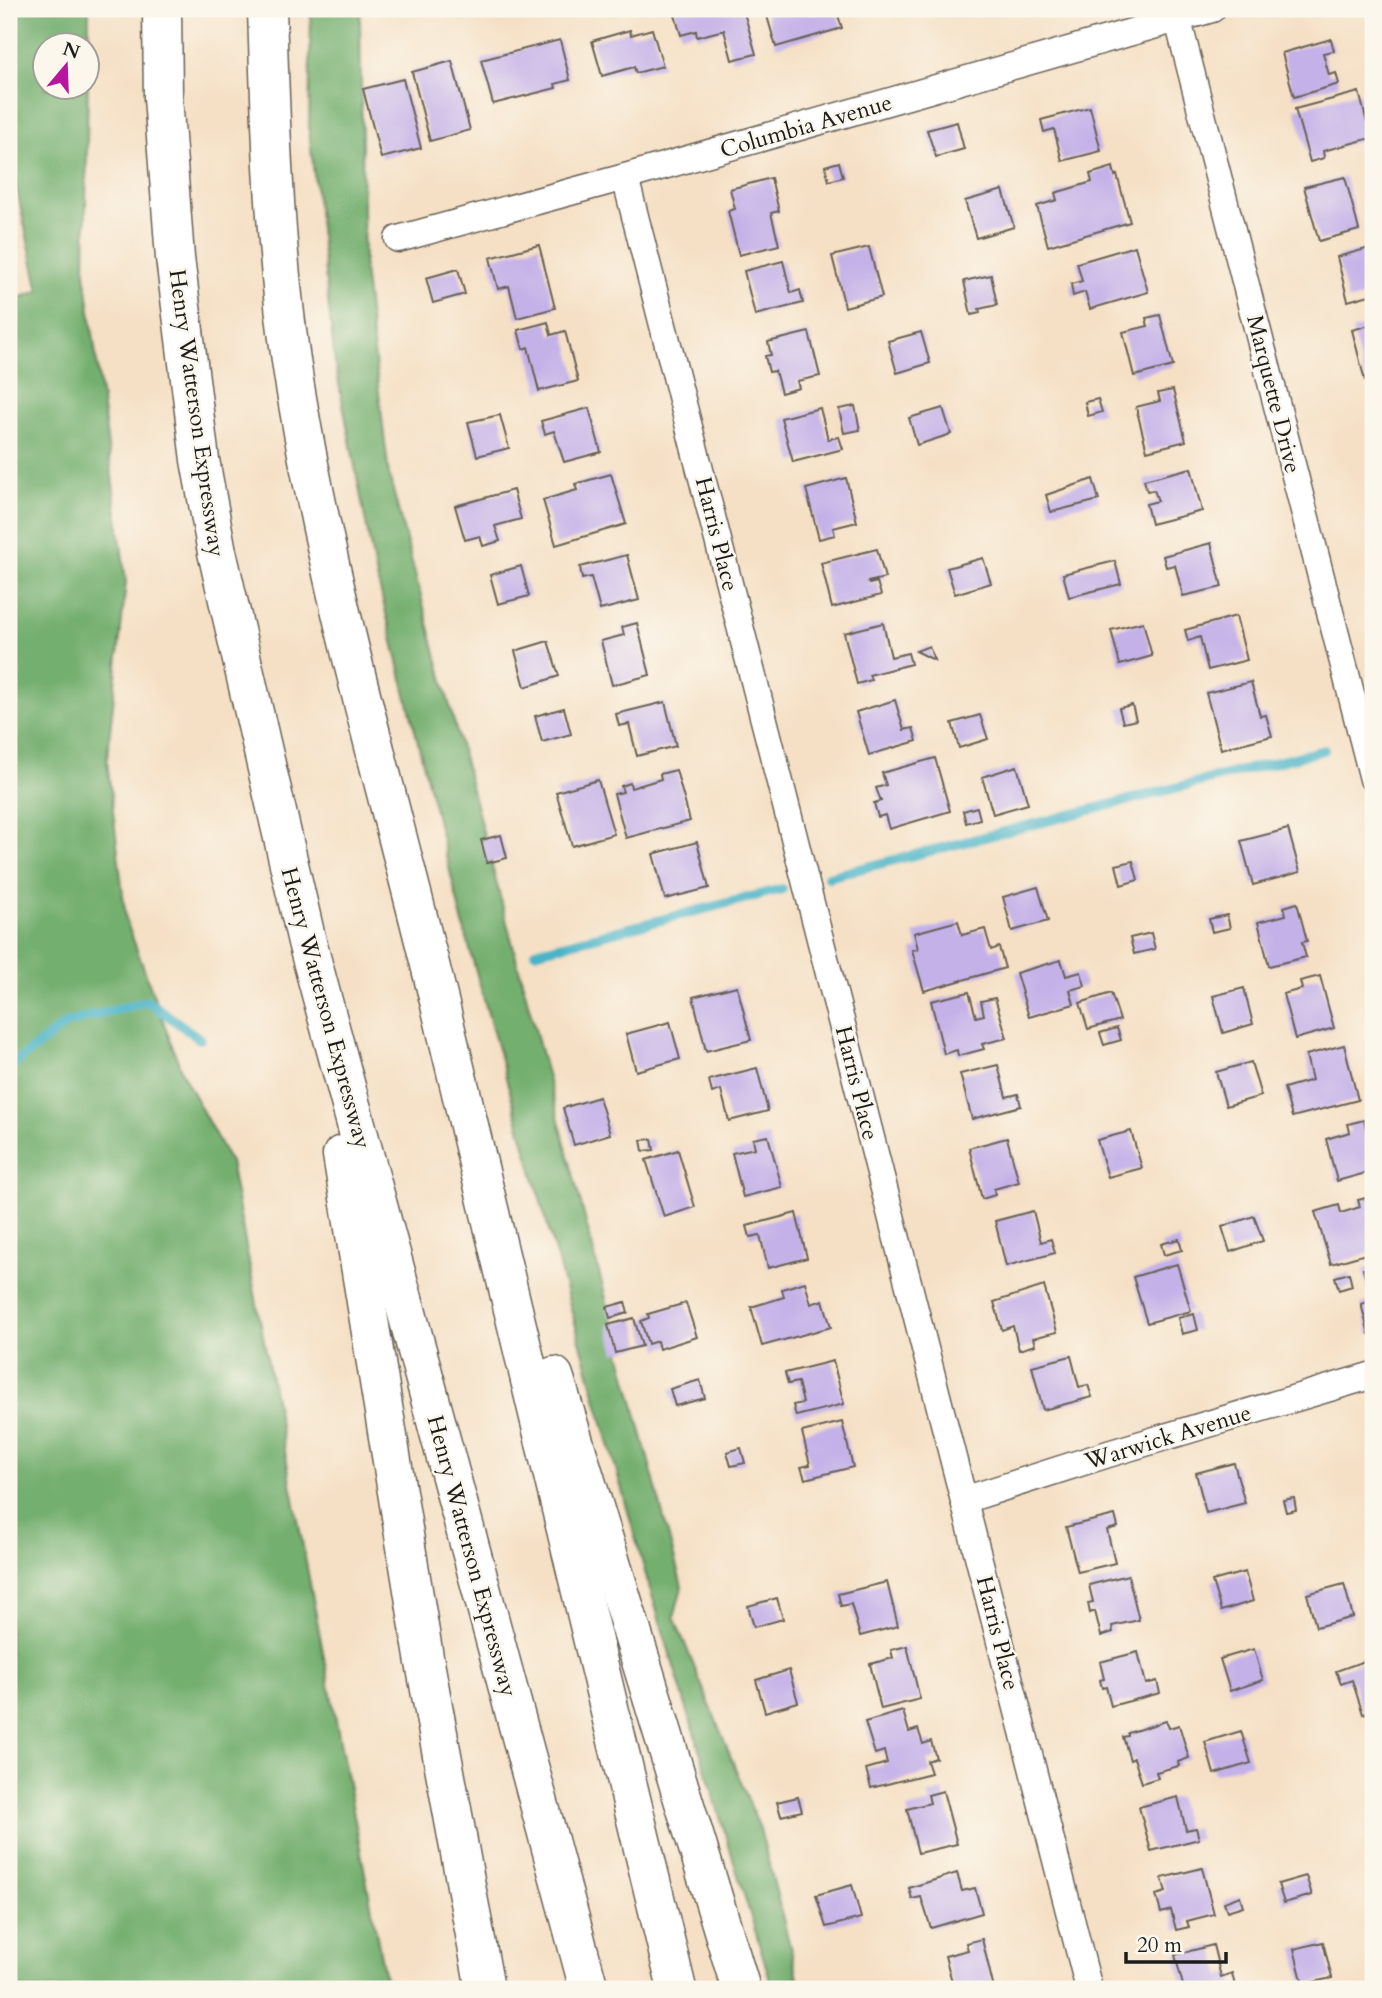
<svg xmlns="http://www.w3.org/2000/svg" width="1382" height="1998" font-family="Cardo,serif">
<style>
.forest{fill:#73af6e;stroke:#486645;stroke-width:2;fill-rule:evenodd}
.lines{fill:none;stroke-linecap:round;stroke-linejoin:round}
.stream{stroke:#49b4c7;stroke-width:10}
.building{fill:#c4b1e8}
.minor-casing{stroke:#686157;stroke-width:29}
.motorway-casing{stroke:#686157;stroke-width:41}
.minor{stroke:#fff;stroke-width:26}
.motorway{stroke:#fff;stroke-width:38}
.labels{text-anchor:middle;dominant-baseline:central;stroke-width:5;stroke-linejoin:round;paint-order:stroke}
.street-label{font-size:23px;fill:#1c1c1c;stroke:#fbf7ec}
</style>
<rect width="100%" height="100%" fill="#fbf7ec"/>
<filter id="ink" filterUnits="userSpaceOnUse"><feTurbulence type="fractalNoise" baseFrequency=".0143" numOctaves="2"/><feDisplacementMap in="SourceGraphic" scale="14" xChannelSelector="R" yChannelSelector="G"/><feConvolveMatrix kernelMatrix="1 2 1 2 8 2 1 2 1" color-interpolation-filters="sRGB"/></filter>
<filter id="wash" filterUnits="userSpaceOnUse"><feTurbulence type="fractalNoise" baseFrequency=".00686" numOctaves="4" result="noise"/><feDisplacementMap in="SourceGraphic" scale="28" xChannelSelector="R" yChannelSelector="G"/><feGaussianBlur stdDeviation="1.57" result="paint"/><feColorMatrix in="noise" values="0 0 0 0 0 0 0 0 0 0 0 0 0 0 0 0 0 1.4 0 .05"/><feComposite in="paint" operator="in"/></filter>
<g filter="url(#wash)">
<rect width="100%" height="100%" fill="#f5e0c5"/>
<!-- forest -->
<g class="forest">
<path d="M9 9H89L85 273 126 582 107 760 126 920 183 1075 230 1162 387 1989H9V301L39 291 9 154ZM46 46H88V88H46Z"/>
<path d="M311 9H362L360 19 364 270 389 475 682 1587 674 1617 760 1829 801 1989H773L647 1579 465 932 374 565 335 363 309 130Z"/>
</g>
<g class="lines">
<!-- stream -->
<g class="stream">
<path d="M828 877 1324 750"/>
<path d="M535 952 782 889"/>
<path d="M9 1064 15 1063 67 1023 148 1001 200 1039"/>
</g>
</g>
<g id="blocks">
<!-- building -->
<g class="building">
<path d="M673 9H743L756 54 732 60 724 30 697 37 696 31 681 35Z"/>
<path d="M765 9H836L842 28 776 47Z"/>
<path d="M652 29 663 66 636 73 634 67 602 76 592 41 630 30 631 35Z"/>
<path d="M1331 39 1334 51 1323 53 1329 75 1336 73 1339 84 1294 97 1282 53Z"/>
<path d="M560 40 570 80 555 84 556 88 493 104 481 60Z"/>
<path d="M452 61 470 130 430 141 412 72Z"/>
<path d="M403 79 421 148 381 158 363 89Z"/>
<path d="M1359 92 1371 138 1323 151 1324 158 1310 162 1295 109Z"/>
<path d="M1090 107 1101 151 1062 161 1054 129 1044 132 1041 120Z"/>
<path d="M957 122 964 149 936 157 927 130Z"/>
<path d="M839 162 843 177 829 181 825 166Z"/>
<path d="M1113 167 1115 176 1117 175 1130 222 1048 246 1037 206 1057 200 1055 193 1092 182 1090 174Z"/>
<path d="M1345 177 1359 230 1319 241 1304 187Z"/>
<path d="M771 178 779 211 771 213 779 245 739 255 728 211 735 209 730 189Z"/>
<path d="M1003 190 1014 227 976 238 965 201Z"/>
<path d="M539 245 555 308 517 318 509 286 498 289 490 258Z"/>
<path d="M1135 246 1148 292 1090 309 1085 292 1073 296 1071 284 1082 281 1077 263Z"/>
<path d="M869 247 882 297 845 307 832 256Z"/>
<path d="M1373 247V294L1348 301 1337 257Z"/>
<path d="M783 261 791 293 800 290 803 303 755 315 744 271Z"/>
<path d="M458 269 465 294 433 303 426 278Z"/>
<path d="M991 275 997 305 979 309 980 313 971 315 964 281Z"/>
<path d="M1160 315 1173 366 1134 376 1123 332 1148 326 1146 318Z"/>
<path d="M548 322 551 335 565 331 578 381 539 391 528 347 523 349 518 330Z"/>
<path d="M1373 324V379L1365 381 1352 330Z"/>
<path d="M809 332 820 376 797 381 799 388 781 393 775 371 769 372 765 356 771 355 768 342Z"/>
<path d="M921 332 930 363 897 373 888 341Z"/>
<path d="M1173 390 1186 441 1147 451 1136 407 1160 401 1158 393Z"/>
<path d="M1098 399 1102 412 1088 416 1085 402Z"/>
<path d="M855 406 860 430 844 433 839 409Z"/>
<path d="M589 408 601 452 564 462 554 431 545 434 541 421Z"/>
<path d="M820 408 828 439 839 437 843 449 793 462 781 418Z"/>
<path d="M943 408 951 434 917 445 909 418Z"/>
<path d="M500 415 509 448 477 456 468 422Z"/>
<path d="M1191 468 1202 511 1151 524 1146 504 1158 501 1154 490 1147 491 1144 480Z"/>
<path d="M611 474 626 524 556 545 543 500 577 490 575 484Z"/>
<path d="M846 478 857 522 833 528 835 535 819 539 806 489Z"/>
<path d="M1093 479 1099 500 1051 512 1046 495Z"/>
<path d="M513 490 521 519 495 526 500 541 483 546 480 536 465 540 455 506Z"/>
<path d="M1211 543 1222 587 1183 596 1175 565 1166 567 1163 556Z"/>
<path d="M877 549 885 578 868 582 869 584 877 582 881 595 832 608 821 563Z"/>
<path d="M627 555 639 600 600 610 591 577 582 579 580 567Z"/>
<path d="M983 558 991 583 955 594 947 568Z"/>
<path d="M1115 561 1121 584 1069 597 1063 574Z"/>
<path d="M521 566 529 596 498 604 490 575Z"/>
<path d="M1236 616 1247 660 1208 670 1200 637 1188 641 1185 630Z"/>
<path d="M1143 622 1152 656 1120 665 1111 630Z"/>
<path d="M637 623 650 675 612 685 601 641 624 635 622 627Z"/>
<path d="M883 623 891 657 908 653 911 664 869 675 871 680 857 684 844 633Z"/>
<path d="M548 641 559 676 525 687 515 651Z"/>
<path d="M929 646 934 660 916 651Z"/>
<path d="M1251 682 1260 716 1266 715 1272 736 1221 749 1206 693Z"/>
<path d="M895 700 904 730 913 728 917 741 869 755 856 712Z"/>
<path d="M665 702 676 746 637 756 629 724 619 726 616 714Z"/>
<path d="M1132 705 1136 720 1123 723 1119 708Z"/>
<path d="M564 708 571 734 542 742 535 716Z"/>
<path d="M980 715 988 739 959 748 952 723Z"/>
<path d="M935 758 950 811 889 829 885 815 878 817 874 803 881 801 876 788 886 785 882 773Z"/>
<path d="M1017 766 1028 804 993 814 982 777Z"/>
<path d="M676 770 690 821 626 838 614 794 623 792 621 786 630 783 631 788 661 779 660 774Z"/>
<path d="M598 780 614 834 572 846 556 792Z"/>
<path d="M977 807 980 819 966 823 963 811Z"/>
<path d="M1288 829 1300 872 1253 885 1241 841Z"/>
<path d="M501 835 507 858 487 863 481 840Z"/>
<path d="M697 842 709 888 665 899 653 854Z"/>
<path d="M1133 861 1138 880 1121 885 1116 865Z"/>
<path d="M1038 887 1048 921 1012 931 1003 897Z"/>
<path d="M1297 903 1307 941 1302 942 1306 957 1269 966 1258 922 1286 915 1284 907Z"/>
<path d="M1227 915 1230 928 1212 932 1209 919Z"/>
<path d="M958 921 962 935 985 929 991 950 999 947 1005 968 924 991 912 950 918 949 914 933Z"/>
<path d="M1151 933 1155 949 1134 954 1130 938Z"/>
<path d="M1061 960 1066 976 1081 972 1085 986 1070 990 1074 1004 1029 1017 1016 973Z"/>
<path d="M1320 976 1334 1028 1295 1039 1283 994 1302 989 1300 981Z"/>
<path d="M737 986 751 1040 706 1051 693 997Z"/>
<path d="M1244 988 1253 1024 1223 1033 1213 996Z"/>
<path d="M969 992 976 1017 984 1015 981 1001 995 998 1007 1038 982 1044 984 1049 958 1056 957 1050 944 1054 931 1001Z"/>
<path d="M1111 993 1120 1020 1088 1029 1080 1003Z"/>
<path d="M670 1022 680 1059 636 1071 626 1034Z"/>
<path d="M1117 1028 1121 1040 1104 1045 1100 1033Z"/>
<path d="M1344 1045 1358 1100 1292 1117 1284 1088 1312 1080 1306 1055Z"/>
<path d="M1251 1062 1261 1096 1226 1106 1216 1072Z"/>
<path d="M998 1065 1006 1097 1018 1094 1021 1106 972 1119 960 1074Z"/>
<path d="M757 1068 768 1111 729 1121 721 1090 712 1093 709 1080Z"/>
<path d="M599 1097 610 1134 574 1145 563 1108Z"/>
<path d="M1364 1120 1373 1157V1171L1337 1181 1326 1139 1350 1132 1348 1124Z"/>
<path d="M1131 1131 1142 1168 1108 1177 1097 1140Z"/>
<path d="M768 1136 782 1187 743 1197 732 1153 755 1148 753 1139Z"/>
<path d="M1007 1138 1019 1182 994 1189 995 1195 982 1199 969 1148Z"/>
<path d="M652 1139 654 1150 643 1151 641 1140Z"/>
<path d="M678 1150 695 1207 664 1217 646 1160Z"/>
<path d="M1373 1196V1252L1331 1264 1315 1212 1339 1205 1341 1213 1360 1207 1358 1200Z"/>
<path d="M1033 1211 1041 1242 1051 1239 1055 1253 1006 1266 995 1221Z"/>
<path d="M796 1213 807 1258 768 1268 760 1235 750 1237 747 1226Z"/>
<path d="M1254 1216 1263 1241 1230 1252 1222 1227Z"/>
<path d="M1179 1239 1182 1250 1164 1255 1161 1244Z"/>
<path d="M1177 1264 1191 1311 1147 1323 1133 1277Z"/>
<path d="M1373 1267V1333L1369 1334 1361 1304 1371 1301 1363 1269Z"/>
<path d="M1349 1273 1352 1286 1339 1290 1335 1277Z"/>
<path d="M805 1282 811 1304 823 1300 831 1327 762 1346 751 1307 784 1297 782 1289Z"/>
<path d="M1044 1286 1057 1332 1033 1338 1035 1345 1019 1350 1013 1326 1002 1330 994 1302Z"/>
<path d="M625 1302 628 1313 610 1318 607 1307Z"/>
<path d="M686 1303 697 1337 659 1349 657 1341 648 1344 641 1321 649 1318 648 1314Z"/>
<path d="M1194 1314 1198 1330 1182 1334 1178 1318Z"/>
<path d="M634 1318 642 1346 615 1353 608 1325Z"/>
<path d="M1071 1356 1079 1387 1088 1385 1092 1397 1043 1410 1032 1366Z"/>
<path d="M833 1361 844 1404 796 1416 793 1405 803 1403 798 1382 788 1384 785 1373Z"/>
<path d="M700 1380 705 1398 675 1406 670 1389Z"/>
<path d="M842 1422 853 1467 805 1479 801 1467 810 1465 802 1432Z"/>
<path d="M741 1448 745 1463 731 1466 727 1452Z"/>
<path d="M1234 1463 1245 1503 1206 1513 1196 1473Z"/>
<path d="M1294 1498 1296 1510 1286 1512 1283 1500Z"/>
<path d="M1115 1515 1118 1527 1107 1530 1115 1563 1078 1572 1066 1527Z"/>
<path d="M1245 1572 1253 1601 1221 1611 1212 1581Z"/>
<path d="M1128 1575 1139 1620 1112 1626 1113 1632 1101 1636 1095 1611 1090 1613 1088 1603 1093 1602 1089 1585Z"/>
<path d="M887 1582 898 1626 860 1636 851 1604 841 1606 838 1594Z"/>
<path d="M1344 1584 1353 1617 1316 1627 1307 1594Z"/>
<path d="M777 1598 783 1619 754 1627 748 1606Z"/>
<path d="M907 1646 920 1699 881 1709 870 1664 893 1658 891 1650Z"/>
<path d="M1254 1649 1263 1680 1230 1691 1220 1659Z"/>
<path d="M1138 1652 1146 1684 1157 1681 1160 1693 1111 1706 1106 1687 1102 1688 1100 1680 1104 1679 1100 1662Z"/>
<path d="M1373 1658V1711L1363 1714 1352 1680 1341 1684 1336 1671Z"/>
<path d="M789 1670 798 1702 765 1712 756 1680Z"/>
<path d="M903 1711 909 1732 918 1729 923 1744 931 1741 936 1758 927 1761 931 1773 871 1788 866 1769 887 1763 884 1751 875 1754 865 1722Z"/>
<path d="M1166 1721 1169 1728 1179 1725 1189 1758 1178 1762 1179 1766 1156 1772 1158 1778 1142 1783 1134 1758 1130 1760 1123 1737 1128 1736V1733Z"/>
<path d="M1241 1731 1251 1763 1214 1774 1205 1742Z"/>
<path d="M943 1791 957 1844 918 1853 907 1809 930 1803 928 1795Z"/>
<path d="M798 1797 802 1811 781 1816 777 1802Z"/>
<path d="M1178 1797 1186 1830 1196 1828 1199 1839 1151 1851 1139 1807Z"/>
<path d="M1202 1868 1214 1914 1187 1921 1189 1927 1176 1930 1171 1910 1161 1913 1156 1895 1166 1892 1162 1878Z"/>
<path d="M957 1873 962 1891 975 1888 982 1913 931 1928 921 1897 912 1899 909 1888Z"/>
<path d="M1306 1876 1312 1895 1284 1903 1278 1884Z"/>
<path d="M852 1885 861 1918 826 1927 816 1895Z"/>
<path d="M1240 1896 1243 1906 1227 1911 1224 1902Z"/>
<path d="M982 1939 994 1989H954L945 1956 968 1950 966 1943Z"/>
<path d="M1323 1942 1332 1978 1303 1984 1294 1949Z"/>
<path d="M1213 1945 1221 1977 1232 1973 1235 1986 1224 1989H1184L1175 1955Z"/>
</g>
</g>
</g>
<g filter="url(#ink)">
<use href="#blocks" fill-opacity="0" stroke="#686157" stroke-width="2"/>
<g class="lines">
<!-- minor casing -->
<g class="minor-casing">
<g id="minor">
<path d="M1175 9 1373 779"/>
<path d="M625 177 1089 1989"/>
<path d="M398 239 625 177 1212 9"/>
<path d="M964 1500 1108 1454 1373 1375"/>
</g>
</g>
<!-- motorway casing -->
<g class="motorway-casing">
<g id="motorway">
<path d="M162 9 163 97 175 258 200 460 217 552 307 942 589 1989"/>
<path d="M267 9C271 140 275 274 298 404 333 609 392 807 441 1009 519 1336 598 1662 677 1989"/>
<path d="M342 1155 424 1657 485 1989"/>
<path d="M554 1376 741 1989"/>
</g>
</g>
<!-- minor -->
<use href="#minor" class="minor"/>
<!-- motorway -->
<use href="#motorway" class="motorway"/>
</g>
</g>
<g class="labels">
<!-- street labels -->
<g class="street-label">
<text transform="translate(806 126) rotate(-16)">Columbia Avenue</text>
<text transform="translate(1274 394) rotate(76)">Marquette Drive</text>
<text transform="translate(197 413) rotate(82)">Henry Watterson Expressway</text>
<text transform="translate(717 534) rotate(76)">Harris Place</text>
<text transform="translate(326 1008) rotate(75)">Henry Watterson Expressway</text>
<text transform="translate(857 1083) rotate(76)">Harris Place</text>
<text transform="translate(1168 1437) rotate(-17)">Warwick Avenue</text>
<text transform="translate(472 1556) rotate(75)">Henry Watterson Expressway</text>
<text transform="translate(998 1633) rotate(76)">Harris Place</text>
</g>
</g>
<!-- margin -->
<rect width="1382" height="1998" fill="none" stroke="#fbf7ec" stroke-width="35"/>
<!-- north arrow -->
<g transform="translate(66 66) rotate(19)"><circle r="33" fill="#fbf7ec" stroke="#a29f99" stroke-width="2"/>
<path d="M0-5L12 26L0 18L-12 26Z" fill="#b5179e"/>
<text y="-10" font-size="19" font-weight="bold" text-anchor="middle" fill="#1c1c1c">N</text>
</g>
<!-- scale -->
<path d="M1126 1952v10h100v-10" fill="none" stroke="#1c1c1c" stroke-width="3.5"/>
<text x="1137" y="1952" font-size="21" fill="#1c1c1c" stroke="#fbf7ec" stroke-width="5" paint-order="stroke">20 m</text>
</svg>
